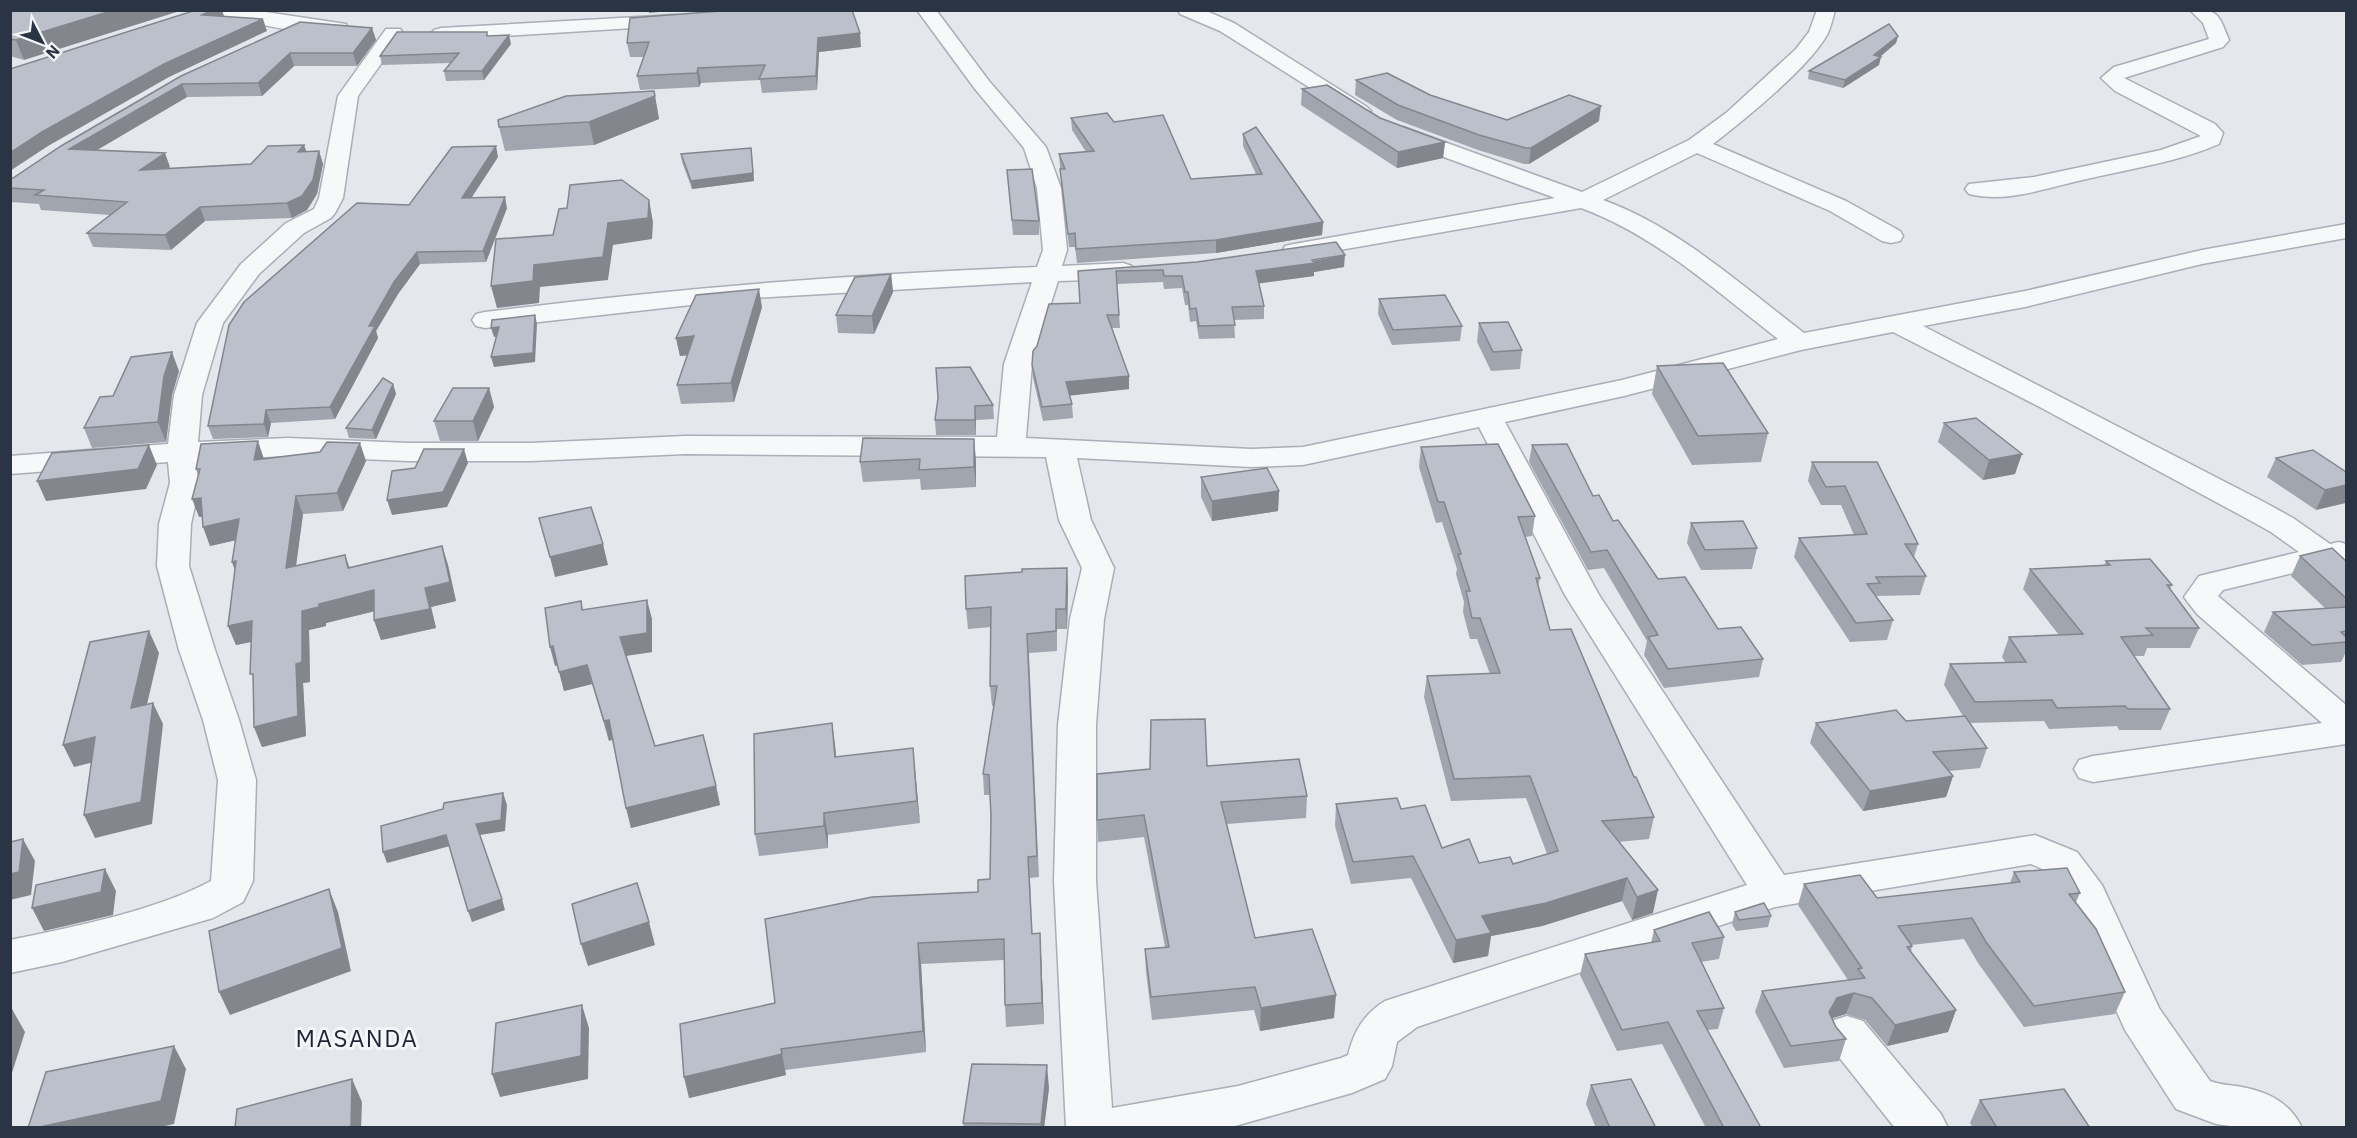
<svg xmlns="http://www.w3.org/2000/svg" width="2357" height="1138" font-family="'IBM Plex Sans',sans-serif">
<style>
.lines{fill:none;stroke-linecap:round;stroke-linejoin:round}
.street-casing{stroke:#a9aeb7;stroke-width:3}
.street{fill:#f7f8fa;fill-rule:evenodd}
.wall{fill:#a1a5ae}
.shaded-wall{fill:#83868d}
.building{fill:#bbc0ca;stroke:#83868d;stroke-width:1.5}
.labels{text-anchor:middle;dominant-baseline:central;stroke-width:6;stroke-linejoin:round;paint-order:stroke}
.near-quarter-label{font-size:24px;letter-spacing:1.5px;fill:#1d2536;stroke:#f4f6f9}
</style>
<rect width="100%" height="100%" fill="#e4e7ec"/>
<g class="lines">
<!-- street casing -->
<g class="street-casing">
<g id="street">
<path d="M210 10H252L346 24 348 28 346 32C316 40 251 21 219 16L212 14Z"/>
<path d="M917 10H936L989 81 1046 147 1061 188 1067 250 1062 266 1123 263 1132 266 1136 271 1132 276 1123 279 1058 281 1032 364 1026 438 1251 449 1303 447 1622 380 1778 339C1716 291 1655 235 1581 208L1294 258 1285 256 1282 251 1285 246 1294 244 1555 198 1395 139 1392 134 1395 129 1403 127 1582 192 1689 140 1726 113 1796 49 1809 32 1817 10H1835C1833 18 1831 26 1828 33 1811 66 1743 121 1713 144L1846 201 1900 231 1903 236 1900 241 1891 243 1882 241 1830 211 1697 153 1603 200C1678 227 1741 285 1804 333L2025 291 2202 250 2346 224V238L2202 264 2025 307 1923 326 2264 502 2293 518 2330 544 2339 542 2346 544V560L2223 590 2218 596 2346 705V744L2093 782 2079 778 2074 769 2079 760 2093 756 2322 723 2197 614 2184 597 2199 576 2299 552 2271 532 2242 516 2036 405 1893 332 1801 350 1624 396 1505 422 1599 595 1784 875 2035 835 2077 852 2102 885 2159 1008 2210 1081C2220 1085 2231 1085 2242 1087 2269 1092 2290 1103 2302 1128H2244L2216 1124 2176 1109 2125 1030 2063 892 2049 872 2031 864 1775 907 1417 1027 1397 1042 1392 1066 1385 1079 1352 1093 1228 1128H1066L1054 881 1058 725 1070 619 1082 568 1059 520 1046 457 685 454 531 461H408L288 456 198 460 200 483 191 524 189 566 215 650 239 720 256 780 253 881 243 902 213 918 62 962 10 973V940C73 927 155 911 211 881L218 780 203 720 179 650 157 566 159 524 170 483 168 462 10 474V456L168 444 174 395 197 323 241 264 286 223 314 209 319 198 338 96 386 29H400L403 33 358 96 343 198 335 213 331 218 304 233 259 274 223 323 202 395 198 442 288 438 408 443H531L685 436 997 437 1004 364 1032 282 753 298 485 328 476 326 472 320 476 314 485 312C668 289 852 274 1037 267L1043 250 1037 188 1024 148 975 89ZM1479 427 1565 595 1747 885 1385 1001C1364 1014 1354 1031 1348 1055L1341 1058 1238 1086 1112 1108 1096 881V725L1104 619 1114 568 1091 520 1077 458 1251 467 1303 465Z"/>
<path d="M1178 10H1204L1234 23 1367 107 1371 111 1367 115 1360 117 1353 115 1220 31 1180 14Z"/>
<path d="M2190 10C2219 10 2218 13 2229 40L2223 47 2124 78 2215 124 2223 133 2219 144C2178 162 2134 168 2091 178 2052 186 2008 204 1969 194L1965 189 1969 184 2034 177 2161 150 2201 136 2115 91 2101 78 2114 67 2209 39 2203 23Z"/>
<path d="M674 15 681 17 683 21 681 25 441 40 434 38 431 34 434 30 441 28Z"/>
<path d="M1847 1016 1863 1021 1941 1114 1948 1128H1895L1831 1047 1824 1034 1831 1021Z"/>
</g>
</g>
<!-- street -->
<use href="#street" class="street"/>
</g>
<!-- wall -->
<g class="wall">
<path d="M10 10 24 60 10 56Z"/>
<path d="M630 18 861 47 819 52 817 90 762 93 760 80 701 83 699 87 640 90 637 76 644 57H630L627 43Z"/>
<path d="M372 28 376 40 357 66H294L262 96 187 97 97 150 170 167 167 169 251 164 304 145 306 151H319L323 164 317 194 307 210 292 218 205 221 171 250 93 247 87 233 110 215 41 210 39 204 10 202V178H13L181 76Z"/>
<path d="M488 36 511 44 484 80 446 81 444 71 451 63 382 65 380 56Z"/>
<path d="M1898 36 1896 43 1880 57 1879 65 1843 88 1808 79 1809 71Z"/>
<path d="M1356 80 1430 95 1507 120 1599 121 1529 164H1524L1478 150 1397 120 1355 95Z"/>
<path d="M1302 89 1445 142 1443 158 1397 168 1301 105Z"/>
<path d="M654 91 659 119 594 145 505 151 499 127Z"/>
<path d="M1071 118 1114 122 1191 179 1256 174 1243 146V134L1323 222 1322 235 1216 253 1077 263 1075 247H1069L1061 181 1059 154 1086 152 1072 130Z"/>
<path d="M681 154 752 156 754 181 692 189 682 162Z"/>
<path d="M498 157 472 197 507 208 486 262 420 264 398 294 376 331 378 338 335 419 271 423 268 437 213 439 208 426 409 205Z"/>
<path d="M1007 170 1039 221V235H1013Z"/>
<path d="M1344 267 1314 272V276L1258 283 1264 306V319L1234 320 1235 338 1199 339 1196 321 1190 322 1188 305H1185L1182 288 1164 289 1163 282 1117 284 1120 328H1112L1129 376V389L1070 395 1072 404 1073 418 1043 421 1033 378 1032 365 1080 303 1078 271Z"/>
<path d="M891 274 893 292 874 334 838 333 836 315Z"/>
<path d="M1379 299 1462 326 1460 341 1392 345 1378 314Z"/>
<path d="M762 307 734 402 681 404 677 385 688 355 680 356 676 338Z"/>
<path d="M1479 323 1522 350 1520 369 1491 371 1477 342Z"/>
<path d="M1657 366 1768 433 1761 462 1692 465 1652 394Z"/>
<path d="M179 371 172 395 166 442 92 448 84 428 113 396Z"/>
<path d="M393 384 396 394 376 439 349 438 346 428Z"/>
<path d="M489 388 494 407 478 441H440L434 421Z"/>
<path d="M938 398 993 405 994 419 976 420V435H936L935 420Z"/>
<path d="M1944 423 2015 474 1983 480 1938 442Z"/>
<path d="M863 438 976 459V487L921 490 920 479 863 482 860 462Z"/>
<path d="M1532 445 1593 496 1658 579 1718 629 1763 659 1759 677 1664 688 1644 655 1647 641 1604 568 1588 570 1529 462Z"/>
<path d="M1421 447 1535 516 1532 536 1525 537 1540 578 1538 587 1550 630 1634 777 1654 817 1649 839 1618 842 1653 913 1632 920 1622 901 1542 926 1491 936 1488 956 1453 963 1411 878 1351 884 1335 826 1336 804 1401 809 1442 848 1479 863 1513 864 1547 854 1526 798 1451 801 1424 697 1427 676 1490 674 1477 639H1470L1463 612 1464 602 1456 574 1457 569 1442 522 1436 523 1419 467Z"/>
<path d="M2276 458 2346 472 2316 510 2267 477Z"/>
<path d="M264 459 366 461 343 511 303 514 296 566 345 555 350 568 442 546 448 565 456 601 431 607 436 628 381 640 374 620V611L326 623V626L309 630 310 682 303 683 306 736 262 747 254 727 252 642 236 645 228 626 235 570 232 562 235 540 210 546 202 517H199L198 476 196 469Z"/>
<path d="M1812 462H1877L1918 544 1914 557 1926 576 1920 595 1876 596 1893 620 1887 640 1850 642 1794 557 1799 538 1854 535 1841 505H1821L1808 481Z"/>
<path d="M1201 477 1279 491 1278 511 1212 521 1201 497Z"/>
<path d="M1691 523 1757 548 1752 569 1701 570 1687 543Z"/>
<path d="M2300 556 2346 561V652L2341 662 2302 665 2264 632 2273 612 2326 609 2291 576Z"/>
<path d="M2106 561 2172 585 2170 589 2199 628 2190 648H2147L2144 656H2134L2170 709 2161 730H2119L2117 726 2049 729 2044 721 1970 723 1987 748 1980 768 1949 771 1953 776 1946 797 1863 811 1810 743 1816 723 1906 721 1963 716 1944 685 1950 664 2006 663 2002 657 2009 637 2059 635 2023 589 2030 569 2104 566Z"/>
<path d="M1068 587 1067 629H1057V651L1029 653 1039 877 1030 878 1032 934 1040 933 1044 1024 1006 1027 1005 1005 1004 960 921 964 926 1052 785 1070 786 1075 689 1098 775 1003 978 892 990 879 991 816 990 795H984L983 774 994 706H992L990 686 991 627 968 629 966 609Z"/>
<path d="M581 601 583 610 652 619V652L626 656 655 746 716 786 720 805 631 828 612 740 609 741 592 684 564 691 558 665 555 666Z"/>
<path d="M835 745 836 757 915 770 920 823 828 835V848L759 856 755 834Z"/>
<path d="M1207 766 1307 796 1306 818 1227 824 1255 938 1334 1018 1260 1031 1254 1010 1152 1020 1146 972 1145 949 1165 947 1144 837 1098 842 1097 820Z"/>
<path d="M2014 872 2080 893 2076 902 2125 992 2115 1014 2024 1027 1978 963 1964 939 1911 945 1912 946 1911 952 1956 1010 1948 1032 1887 1046 1865 1020 1846 1014 1832 1018 1836 1027 1846 1039 1839 1061 1784 1068 1755 1012 1762 991 1848 980 1798 905 1804 884 1877 898 2010 883Z"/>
<path d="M1735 912 1771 916 1768 927 1736 931 1732 924Z"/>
<path d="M1654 930 1724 937 1719 959 1701 962 1724 1008 1718 1029 1707 1030 1761 1128H1706L1662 1044 1617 1051 1580 975 1585 954 1651 943Z"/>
<path d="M1591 1085 1656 1128H1596L1586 1104Z"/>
<path d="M1049 1088 1044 1128H964L963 1123Z"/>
<path d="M1980 1100 2090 1128H1973L1970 1123Z"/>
</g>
<!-- shaded-wall -->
<g class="shaded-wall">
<path d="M114 10H183L24 60 16 40Z"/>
<path d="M212 10H222L225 19 202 15Z"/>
<path d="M649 10H682L649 13Z"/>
<path d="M263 19 267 31 169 77 48 146 10 171V153L42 132 164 64Z"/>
<path d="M372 28 376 40 357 66 353 53Z"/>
<path d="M860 33 861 47 819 52 817 90 816 76 818 38Z"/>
<path d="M509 35 511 44 484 80 482 71Z"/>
<path d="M1898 36 1896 43 1875 61 1881 57 1879 65 1843 88 1845 80Z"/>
<path d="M290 53 294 66 262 96 258 83Z"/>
<path d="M698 68 701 83 699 87 697 73Z"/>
<path d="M182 84 187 97 75 163 69 149Z"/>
<path d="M655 96 659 119 594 145 589 122Z"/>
<path d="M1601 106 1599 121 1529 164 1531 148Z"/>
<path d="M1445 142 1443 158 1397 168 1398 152Z"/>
<path d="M304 145 309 159 298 152Z"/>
<path d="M496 146 498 157 464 209 462 198Z"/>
<path d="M751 148 754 181 692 189 691 181Z"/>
<path d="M319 151 323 164 317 194 307 210 292 218 287 203Z"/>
<path d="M165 153 170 167 145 184 140 170Z"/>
<path d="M505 197 507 208 486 262 483 251Z"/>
<path d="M649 200 653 222 652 239 613 245 608 280 540 287 539 303 497 308 491 286 534 265Z"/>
<path d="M200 207 205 221 171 250 165 235Z"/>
<path d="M1323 222 1322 235 1216 253V240Z"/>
<path d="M417 252 420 264 398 294 376 331 378 338 335 419 330 407 369 326 394 282Z"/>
<path d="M1345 255 1344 267 1314 272V276L1255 284 1256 271Z"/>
<path d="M891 274 893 292 874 334 872 316Z"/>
<path d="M759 289 762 307 734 402 731 383Z"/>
<path d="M535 315 537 324 535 362 494 367 491 357Z"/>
<path d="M499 327 501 336 494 337 491 328Z"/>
<path d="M694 336 698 354 680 356 676 338Z"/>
<path d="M172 352 179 371 172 395 166 442 158 422 164 376Z"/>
<path d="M1129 376V389L1067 396 1066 382Z"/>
<path d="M393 384 396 394 376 439 372 430Z"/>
<path d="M489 388 494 407 478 441 473 421Z"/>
<path d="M975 406 976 420V435L975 420Z"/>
<path d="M266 410 271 423 268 437 264 424Z"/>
<path d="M974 439 976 459V487L974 467Z"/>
<path d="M258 441 264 459 254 460Z"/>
<path d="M360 443 366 461 343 511 337 493Z"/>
<path d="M149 445 157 465 146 489 46 501 37 481Z"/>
<path d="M464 449 468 463 447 507 392 515 387 500Z"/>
<path d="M2022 454 2015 474 1983 480 1989 460Z"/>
<path d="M2346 485V503L2316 510 2325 490Z"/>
<path d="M1279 491 1278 511 1212 521V501Z"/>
<path d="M296 496 303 514 293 587 286 568Z"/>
<path d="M201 498 208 516 199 517 192 499Z"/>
<path d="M239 519 246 538 210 546 203 527Z"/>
<path d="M603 544 608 565 555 577 550 557Z"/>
<path d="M442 546 448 565 456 601 431 607 436 628 381 640 374 620Z"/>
<path d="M236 561 239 581 232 562Z"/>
<path d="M1067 568 1068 587 1067 629 1066 609Z"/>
<path d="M374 590 380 610 326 623V626L309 630 310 682 303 683 306 736 262 747 254 727 296 664 302 611 319 604Z"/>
<path d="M647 600 652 619V652L624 656 620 637Z"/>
<path d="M252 621 260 640 236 645 228 626Z"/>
<path d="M149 631 159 653 141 730 131 708Z"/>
<path d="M553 646 558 665 555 666 550 647Z"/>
<path d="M587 665 592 684 564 691 559 672Z"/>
<path d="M153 703 163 724 152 824 95 838 84 815Z"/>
<path d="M609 720 613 739 609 741 604 721Z"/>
<path d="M832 723 835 745 838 779 835 757Z"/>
<path d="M95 737 106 759 74 767 63 745Z"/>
<path d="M913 748 915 770 920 823 917 801Z"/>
<path d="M1953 776 1946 797 1863 811 1870 791Z"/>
<path d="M716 786 720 805 631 828 626 808Z"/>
<path d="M503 793 507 805 505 831 480 835 476 824Z"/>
<path d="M824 813 828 835V848L824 826Z"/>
<path d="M446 835 450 846 387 863 383 852Z"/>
<path d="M23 839 35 861 31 895 10 900V874Z"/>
<path d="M105 869 116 891 113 915 44 931 32 908Z"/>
<path d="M1627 878 1622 901 1542 926 1491 936 1488 956 1453 963 1456 940 1482 916Z"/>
<path d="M329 889 338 912 351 971 230 1015 219 992Z"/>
<path d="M1658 890 1653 913 1632 920 1637 897Z"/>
<path d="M502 899 505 910 472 922 468 911Z"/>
<path d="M649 922 655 945 588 966 581 944Z"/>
<path d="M1040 933 1041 954 1044 1024 1042 1003Z"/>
<path d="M918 943 921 964 926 1052 923 1031Z"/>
<path d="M1854 993 1846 1014 1830 1019 1829 1012 1837 998Z"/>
<path d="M1336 995 1334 1018 1260 1031 1261 1008Z"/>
<path d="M582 1005 589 1028 588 1079 500 1097 492 1074Z"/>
<path d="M12 1009 25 1032 10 1079V1013Z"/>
<path d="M1956 1010 1948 1032 1887 1046 1895 1025Z"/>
<path d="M174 1046 186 1069 174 1124 156 1128H35Z"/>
<path d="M781 1049 786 1075 689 1098 684 1077Z"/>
<path d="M1047 1065 1049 1088 1044 1128H1041Z"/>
<path d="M352 1079 362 1102 361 1128H344Z"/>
</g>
<!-- building -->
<g class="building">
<path d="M10 10H114L16 40 10 39Z"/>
<path d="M196 10H212L202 15 263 19 164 64 42 132 10 153V69Z"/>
<path d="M734 10H852L860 33 818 38 816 76 759 79 765 65 698 68 697 73 637 76 649 42 627 43 630 18Z"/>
<path d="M300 22 372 28 353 53H290L258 83 182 84 69 149 165 153 140 170 251 164 268 146 304 145 298 152 319 151 313 180 302 196 287 203 200 207 165 235 87 233 127 202 35 195 44 190 10 188V178H13L61 146 181 76Z"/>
<path d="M1889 24 1898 36 1874 55 1881 57 1845 80 1809 71Z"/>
<path d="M397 32H487V36L509 35 482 71H444L459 53 380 56Z"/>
<path d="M1387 73 1430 95 1507 120 1569 95 1601 106 1531 148H1526L1479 135 1398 105 1356 80Z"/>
<path d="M1327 85 1380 118 1445 142 1398 152 1302 89Z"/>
<path d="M654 91 655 96 589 122 499 127 498 120 566 96Z"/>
<path d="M1107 113 1114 122 1163 115 1191 179 1262 174 1243 134 1256 127 1323 222 1216 240 1076 249 1075 233 1068 234 1060 169H1065L1059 154 1094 151 1071 118Z"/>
<path d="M496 146 462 198 505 197 483 251 417 252 394 282 369 326H375L330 407 266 410 264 424 208 426 229 325 244 302 357 203 409 205 452 147Z"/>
<path d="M751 148 753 173 691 181 681 154Z"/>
<path d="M1032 169 1039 221 1012 220 1007 170Z"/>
<path d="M622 180 649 200 648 218 608 223 603 257 534 265 533 281 491 286 496 239 553 235 559 209 567 208 570 185Z"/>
<path d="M1336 242 1345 255 1312 260 1315 263 1256 271 1264 306 1232 307 1235 325 1199 326 1196 308 1190 309 1188 292H1185L1182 276H1164L1163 270 1116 271 1119 315H1107L1129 376 1066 382 1072 404 1042 407 1032 365 1033 351 1037 346 1049 304 1080 303 1078 271 1197 262Z"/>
<path d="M891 274 872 316 836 315 855 277Z"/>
<path d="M759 289 731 383 677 385 694 336 676 338 696 295Z"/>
<path d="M1445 295 1462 326 1393 330 1379 299Z"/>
<path d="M535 315 533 353 491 357 499 327 491 328 492 320Z"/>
<path d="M1508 322 1522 350 1493 352 1479 323Z"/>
<path d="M172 352 164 376 158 422 84 428 100 397 113 396 131 357Z"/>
<path d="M1723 363 1768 433 1698 436 1657 366Z"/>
<path d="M970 367 993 405 975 406V420H935L938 398 936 368Z"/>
<path d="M383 378 393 384 372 430 346 428Z"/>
<path d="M453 388H489L473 421H434Z"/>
<path d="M1976 418 2022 454 1989 460 1944 423Z"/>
<path d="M863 438 974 439V467L919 470 920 459 860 462Z"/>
<path d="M258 441 254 460 320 452 327 442 360 443 337 493 296 496 286 568 345 555 348 568 442 546 450 582 425 588 430 609 374 620V590L319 604V607L302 611V662L296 664 298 716 254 727 253 674H250L252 621 228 626 236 561 232 562 239 519 203 527 201 498 192 499 200 469H196L201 444Z"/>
<path d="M1498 444 1535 516 1518 517 1540 578H1536L1550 630 1571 629 1634 777H1636L1654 817 1602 821 1658 890 1637 897 1627 878 1546 903 1482 916 1491 933 1456 940 1413 856 1353 862 1336 804 1397 798 1401 809 1425 805 1442 848 1469 839 1479 863 1510 857 1513 864 1558 851 1530 776 1454 779 1427 676 1500 673 1480 618H1472L1466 591H1470L1458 554H1461L1444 502H1438L1421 447Z"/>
<path d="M1567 444 1593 496 1599 495 1613 521 1618 520 1658 579 1685 577 1718 629 1741 627 1763 659 1668 669 1648 637 1658 635 1607 550 1591 552 1532 445Z"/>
<path d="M149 445 138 469 37 481 52 453Z"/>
<path d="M424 449H464L443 492 387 500 392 471 415 468Z"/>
<path d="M2313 450 2346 472V485L2325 490 2276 458Z"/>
<path d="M1812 462H1877L1918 544H1905L1926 576 1876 577 1880 583 1867 584 1893 620 1856 623 1799 538 1867 534 1845 486 1826 487Z"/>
<path d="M1267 468 1279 491 1212 501 1201 477Z"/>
<path d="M591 507 603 544 550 557 539 518Z"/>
<path d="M1743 521 1757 548 1705 550 1691 523Z"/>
<path d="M2332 548 2346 561V598L2300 556Z"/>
<path d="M2150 559 2172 585H2167L2199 628H2146L2153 635 2121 637 2170 709H2128L2125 706 2057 708 2052 700 1975 702 1950 664 2026 662 2009 637 2083 634 2030 569 2110 565 2106 561Z"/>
<path d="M1067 568 1066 609H1056V631L1027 634 1037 856 1028 857 1032 934 1040 933 1042 1003 1005 1005 1004 939 918 943 923 1031 781 1049 782 1054 684 1077 680 1024 775 1003 765 919 872 897 978 892V880L990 879 991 816 989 775 983 774 997 686H990L991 607 966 609 965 576 1022 572V569Z"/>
<path d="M647 600V633L620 637 655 746 703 735 716 786 626 808 609 720 604 721 587 665 559 672 553 646 550 647 545 608 581 601 582 610Z"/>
<path d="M2346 607V631L2341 632 2346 637V642L2312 645 2273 612Z"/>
<path d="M149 631 131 708 153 703 141 802 84 815 95 737 63 745 90 642Z"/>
<path d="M1896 710 1906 721 1965 716 1987 748 1933 752 1953 776 1870 791 1816 723Z"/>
<path d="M1205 719 1207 766 1299 759 1307 796 1221 802 1255 938 1312 929 1336 995 1261 1008 1255 987 1151 997 1145 949 1169 947 1144 815 1097 820V774L1150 769 1151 720Z"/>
<path d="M832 723 835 757 913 748 917 801 824 813V826L755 834 754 734Z"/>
<path d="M503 793 501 820 476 824 502 899 468 911 446 835 383 852 381 826 443 809 444 803Z"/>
<path d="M23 839 19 872 10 874V842Z"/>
<path d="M2067 868 2080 893 2069 894 2096 929 2125 992 2034 1006 1986 942 1972 918 1898 926 1912 946 1907 947 1956 1010 1895 1025 1872 998 1854 993 1837 998 1829 1012 1836 1027 1846 1039 1791 1046 1762 991 1865 978 1858 969 1862 968 1804 884 1860 875 1877 898 2020 882 2014 872Z"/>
<path d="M105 869 101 892 32 908 36 885Z"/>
<path d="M637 883 649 922 581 944 572 904Z"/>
<path d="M329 889 342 948 219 992 209 931Z"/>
<path d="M1764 903 1771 916 1739 920 1735 912Z"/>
<path d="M1709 912 1724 937 1692 943 1724 1008 1697 1011 1761 1128H1724L1668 1022 1622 1030 1585 954 1660 941 1654 930Z"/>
<path d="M582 1005 581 1056 492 1074 496 1023Z"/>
<path d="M174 1046 161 1101 35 1128H28L46 1072Z"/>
<path d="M972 1064 1047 1065 1041 1124 963 1123Z"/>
<path d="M352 1079 351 1126 344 1128H235L237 1109Z"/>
<path d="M1631 1079 1656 1128H1610L1591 1085Z"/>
<path d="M2064 1089 2090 1128H1997L1980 1100Z"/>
</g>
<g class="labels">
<!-- near-quarter labels -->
<g class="near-quarter-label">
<text x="357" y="1038">MASANDA</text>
</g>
</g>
<!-- border -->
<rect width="2357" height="1138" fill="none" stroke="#2b3445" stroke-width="24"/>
<!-- north arrow -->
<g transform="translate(42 42) rotate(132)" stroke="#f4f6f9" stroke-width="4.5" paint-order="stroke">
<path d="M0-4.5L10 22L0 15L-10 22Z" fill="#2b3445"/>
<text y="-9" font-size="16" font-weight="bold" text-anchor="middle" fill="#2b3445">N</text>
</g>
</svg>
